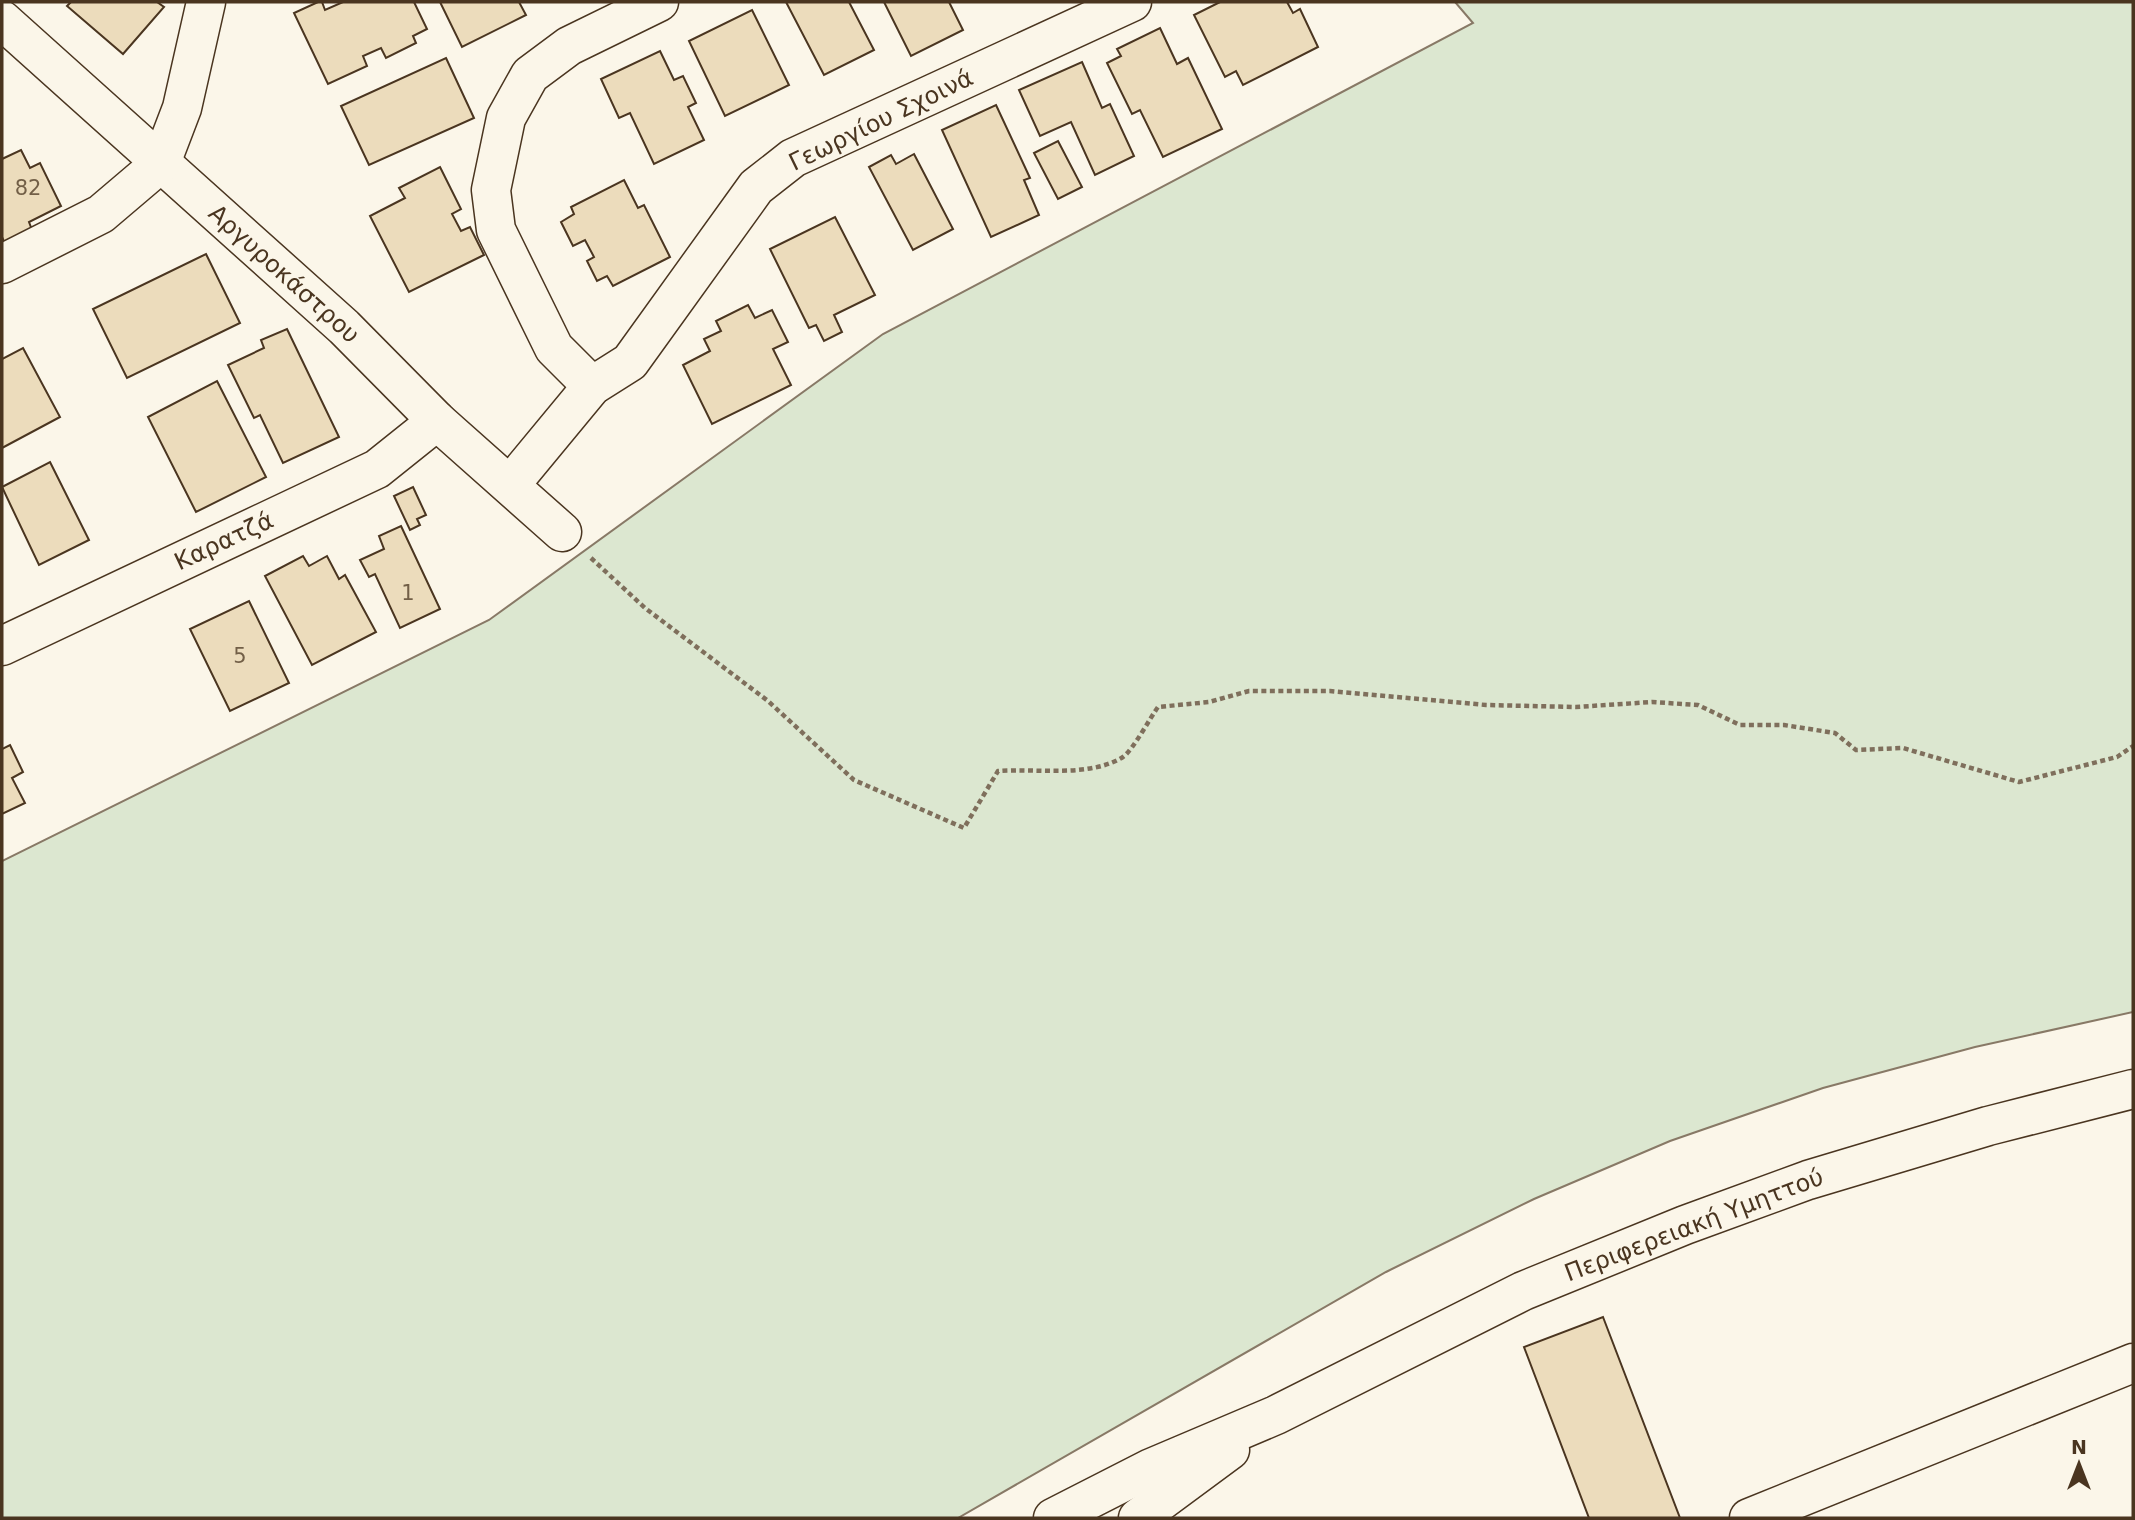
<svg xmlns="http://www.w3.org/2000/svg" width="2135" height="1520" font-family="'DejaVu Sans',sans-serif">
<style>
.green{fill:#dce7d0;stroke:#887966;stroke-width:2}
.building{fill:#ecdcbc;stroke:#4a3520;stroke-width:2}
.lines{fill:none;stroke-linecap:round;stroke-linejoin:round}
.minor-casing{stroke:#4a3520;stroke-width:41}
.highway-casing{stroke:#4a3520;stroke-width:41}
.path{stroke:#7f6f5c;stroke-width:4.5;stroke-dasharray:5 3.5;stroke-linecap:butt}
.minor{stroke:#fbf6e9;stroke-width:38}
.highway{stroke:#fbf6e9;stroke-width:38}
.labels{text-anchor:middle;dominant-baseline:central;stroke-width:5;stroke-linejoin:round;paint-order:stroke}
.number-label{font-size:21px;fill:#725f47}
.street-label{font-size:24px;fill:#4a3520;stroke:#fbf6e9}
</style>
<rect width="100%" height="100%" fill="#fbf6e9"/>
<!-- green -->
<path class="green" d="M1455 2H2133V1012L1975 1047 1823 1088 1670 1141 1534 1199 1386 1272 958 1518H2V861L489 620 883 334 1473 23Z"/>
<!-- building -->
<g class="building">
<path d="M71 2H157L164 7 123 54 67 6Z"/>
<path d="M318 2H322L325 10 343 2H414L427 29 413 36 416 43 386 58 381 48 363 56 367 66 328 84 294 13Z"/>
<path d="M440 2H519L526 15 462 47Z"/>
<path d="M786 2H849L874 50 824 75Z"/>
<path d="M884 2H949L963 30 911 56Z"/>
<path d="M1220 2H1287L1293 13 1300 9 1318 47 1243 85 1236 71 1225 77 1194 15Z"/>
<path d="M752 10 789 85 725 116 689 41Z"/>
<path d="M1160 28 1177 64 1188 58 1222 129 1163 157 1140 110 1132 114 1107 63 1121 56 1117 49Z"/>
<path d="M660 51 674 80 683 76 696 103 688 107 704 140 654 164 630 113 619 118 601 79Z"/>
<path d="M446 58 474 118 369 165 341 106Z"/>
<path d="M1082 62 1102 108 1110 104 1134 156 1095 175 1071 122 1040 136 1019 90Z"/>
<path d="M996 105 1030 178 1024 180 1039 215 991 237 942 130Z"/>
<path d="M1058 141 1082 187 1058 199 1034 153Z"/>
<path d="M21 150 30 168 40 163 61 206 29 222 32 230 5 244 2 237V159Z"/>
<path d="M914 154 953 229 913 250 869 167 891 155 896 164Z"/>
<path d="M440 167 461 209 452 214 461 231 470 227 484 255 409 292 370 216 405 198 399 188Z"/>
<path d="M624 180 638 208 644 205 670 257 613 286 607 276 597 281 587 261 594 257 585 240 573 246 561 222 574 214 571 207Z"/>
<path d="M835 217 875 295 834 315 842 332 824 341 816 325 809 328 770 249Z"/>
<path d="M206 254 240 323 127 378 93 309Z"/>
<path d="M748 305 755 318 772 310 788 342 773 349 791 385 712 424 683 365 710 351 704 339 721 331 716 321Z"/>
<path d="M287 329 339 437 283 463 260 415 254 418 228 365 264 348 261 340Z"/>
<path d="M23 348 60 417 2 448V359Z"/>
<path d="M217 381 266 477 196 512 148 417Z"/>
<path d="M50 462 89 540 39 565 2 487Z"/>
<path d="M413 487 426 515 417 519 420 525 410 530 394 496Z"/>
<path d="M401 526 440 609 400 628 375 574 369 577 360 560 384 549 379 536Z"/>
<path d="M303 556 309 566 327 556 339 579 345 575 376 632 312 665 265 576Z"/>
<path d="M249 601 289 683 230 711 190 629Z"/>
<path d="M10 745 23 772 12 778 25 803 2 814V749Z"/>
<path d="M1603 1317 1680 1518H1589L1524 1347Z"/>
</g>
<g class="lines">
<!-- minor casing -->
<g class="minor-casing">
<g id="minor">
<path d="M2 20 344 327 437 421 562 532"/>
<path d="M2 264 101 214 161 163 182 108 206 2"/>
<path d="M592 386 554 348 496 230 491 190 506 118 530 75 569 46 659 2"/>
<path d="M511 484 592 386 630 362 756 187 793 158 1132 2"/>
<path d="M2 646 377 469 437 421"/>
</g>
</g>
<!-- highway casing -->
<g class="highway-casing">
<g id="highway">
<path d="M1053 1518 1151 1468 1276 1415 1523 1291 1685 1225 1808 1180 1988 1126 2133 1089"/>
<path d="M1138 1518 1230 1450"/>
<path d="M1749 1518 2133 1363"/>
</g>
</g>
<!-- path -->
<path class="path" d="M591 558 645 608 768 701 854 780 964 828 998 771C1037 768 1089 778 1123 757 1133 750 1150 718 1158 707L1209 702 1249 691H1330L1486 705 1576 707 1652 702 1698 705 1740 725H1784L1835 733 1856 750 1903 748 2019 782 2117 757 2133 746"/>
<!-- minor -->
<use href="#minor" class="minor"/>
<!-- highway -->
<use href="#highway" class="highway"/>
</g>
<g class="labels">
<!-- number labels -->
<g class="number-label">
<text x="28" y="188">82</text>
<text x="408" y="593">1</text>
<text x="240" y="656">5</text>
</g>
<!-- street labels -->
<g class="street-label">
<text transform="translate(881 120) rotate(-26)">Γεωργίου Σχοινά</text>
<text transform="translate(284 274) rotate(42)">Αργυροκάστρου</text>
<text transform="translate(224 541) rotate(-25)">Καρατζά</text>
<text transform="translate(1694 1225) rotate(-21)">Περιφερειακή Υμηττού</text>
</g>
</g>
<!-- border -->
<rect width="2135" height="1520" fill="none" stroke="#4a3520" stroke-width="7"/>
<!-- north arrow -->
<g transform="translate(2079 1464)" stroke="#fbf6e9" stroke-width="5" paint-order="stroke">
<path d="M0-5L12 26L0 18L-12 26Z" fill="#4a3520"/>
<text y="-10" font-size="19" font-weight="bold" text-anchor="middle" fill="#4a3520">N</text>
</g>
</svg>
